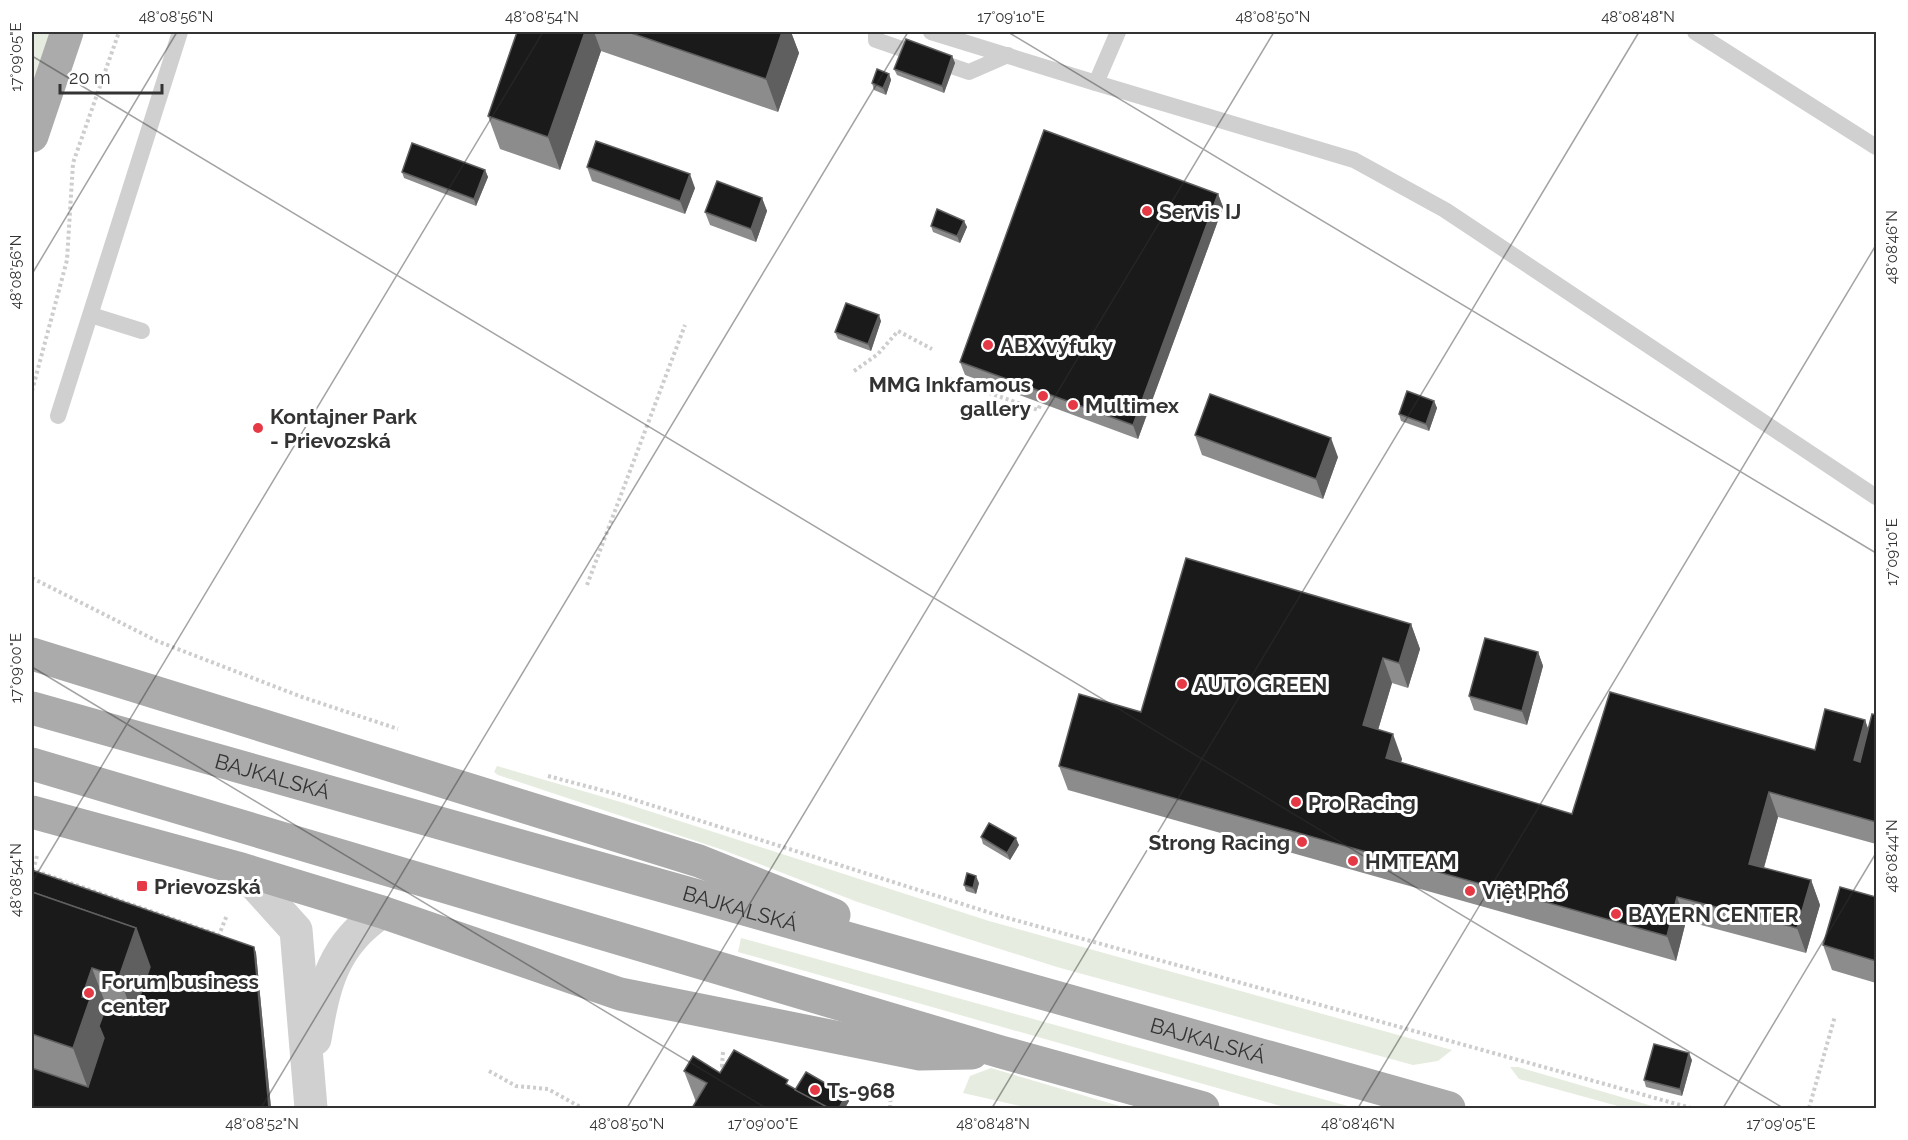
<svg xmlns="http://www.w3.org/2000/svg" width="1908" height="1140" font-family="Raleway,sans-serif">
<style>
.green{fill:#e6ecdf}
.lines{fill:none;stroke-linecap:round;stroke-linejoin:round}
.path{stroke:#cdcdcd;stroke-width:4;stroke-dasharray:3 3;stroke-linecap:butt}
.lane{stroke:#d0d0d0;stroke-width:16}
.street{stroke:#d0d0d0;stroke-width:33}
.primary{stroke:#ababab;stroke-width:33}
.wall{fill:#8c8c8c}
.shaded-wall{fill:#5f5f5f}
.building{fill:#1a1a1a;stroke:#5f5f5f;stroke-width:1.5}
.ticks{fill:none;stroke:#333;stroke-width:1.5;stroke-opacity:0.45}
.poi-dot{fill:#e63946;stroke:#fff;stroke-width:2}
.labels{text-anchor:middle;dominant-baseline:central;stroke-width:6;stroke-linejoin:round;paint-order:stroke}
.poi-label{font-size:21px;font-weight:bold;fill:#333;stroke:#fff;text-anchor:start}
.street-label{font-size:21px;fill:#333;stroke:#fff}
.neatline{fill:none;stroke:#333;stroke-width:2}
.ticks-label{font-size:15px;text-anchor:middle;fill:#333}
</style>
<rect width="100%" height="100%" fill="#fff"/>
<!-- green -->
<g class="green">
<path d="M32 32H56L32 106Z"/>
<path d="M497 766 624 803 989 921 1452 1050 1438 1061 1413 1065 1057 967 959 936 855 901 723 850 498 775 494 772Z"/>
<path d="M741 938 1355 1108H1288L738 952Z"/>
<path d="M1510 1067H1518L1659 1108H1625L1519 1079Z"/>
<path d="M991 1068 1126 1108H1029L963 1093 970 1076Z"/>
</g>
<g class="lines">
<!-- path -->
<g class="path">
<path d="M854 371 878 354 898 331 932 349"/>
<path d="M949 379 1038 410 1041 403"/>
<path d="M32 391 67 260 73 163 119 32"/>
<path d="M32 578 157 641 302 697 398 729"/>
<path d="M587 585 685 325"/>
<path d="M548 776 616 794 997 915 1691 1108"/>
<path d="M37 856 33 870 219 935 227 915"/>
<path d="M723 1052 722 1066 728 1069"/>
<path d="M489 1071 516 1086 548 1089 582 1108"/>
<path d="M890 1108 891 1092"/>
<path d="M1809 1108 1835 1016"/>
</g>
<!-- lane -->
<g class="lane">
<path d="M876 32V40L969 72 1008 55"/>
<path d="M931 32 1096 83"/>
<path d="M1118 32 1096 83 1354 160 1445 210 1876 497"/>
<path d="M1695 32 1876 147"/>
<path d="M91 315 142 331"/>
<path d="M58 416 180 32"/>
</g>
<!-- street -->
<g class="street">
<path d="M241 869 296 930 311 1108"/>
<path d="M315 1039C324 985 333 944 382 912"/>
</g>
<!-- primary -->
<g class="primary">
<path d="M32 136 67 32"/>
<path d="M32 654 699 861 834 915"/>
<path id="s1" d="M32 708 1449 1108"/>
<path d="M32 764 1001 1052 1203 1108"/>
<path d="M32 812 241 869 382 912 620 994 920 1054 972 1053"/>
</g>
</g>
<!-- wall -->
<g class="wall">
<path d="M517 32H791L799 53 778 112 601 51 560 170 500 149 488 116Z"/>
<path d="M952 56 955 63 944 93 897 75 894 69Z"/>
<path d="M889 74 891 80 886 95 874 90 872 83Z"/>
<path d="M587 167 695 188 685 214 592 181Z"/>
<path d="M485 170 488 177 476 206 404 178 402 172Z"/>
<path d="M1218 194 1223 207 1138 439 965 375 960 362Z"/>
<path d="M762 198 767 211 756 242 710 225 705 212Z"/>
<path d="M964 221 967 227 960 243 933 232 931 226Z"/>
<path d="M881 321 871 351 838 339 835 332Z"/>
<path d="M1434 401 1437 408 1429 431 1401 421 1399 414Z"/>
<path d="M1195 435 1338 457 1323 499 1202 455Z"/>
<path d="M1411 624 1420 649 1408 688 1392 683 1378 730 1402 759 1401 762 1572 814 1815 750 1865 720 1868 729 1876 715V844L1778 817 1764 868 1811 880 1820 905 1806 953 1686 921 1676 961 1068 790 1059 766Z"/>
<path d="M1538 652 1543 666 1527 725 1474 710 1469 696Z"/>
<path d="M981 837 1019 845 1010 860 983 844Z"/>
<path d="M32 870 254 947 256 953 271 1108H32Z"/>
<path d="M979 883 976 894 966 891 964 885Z"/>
<path d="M1876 897V983L1832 970 1823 945Z"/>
<path d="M1692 1060 1682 1096 1646 1087 1644 1080Z"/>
<path d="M684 1071 720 1073 790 1086 795 1090 849 1101 845 1108H692L696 1102Z"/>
</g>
<!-- shaded-wall -->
<g class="shaded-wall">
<path d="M585 32H594L601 51 560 170 548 137Z"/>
<path d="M782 32H791L799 53 778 112 766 79Z"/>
<path d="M952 56 955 63 944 93 942 86Z"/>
<path d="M889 74 891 80 886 95 883 88Z"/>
<path d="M485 170 488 177 476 206 474 199Z"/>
<path d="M690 174 695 188 685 214 680 201Z"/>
<path d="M1218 194 1223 207 1138 439 1133 425Z"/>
<path d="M762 198 767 211 756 242 751 229Z"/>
<path d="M964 221 967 227 960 243 957 236Z"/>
<path d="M879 315 881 321 871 351 868 344Z"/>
<path d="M1434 401 1437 408 1429 431 1426 424Z"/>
<path d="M1331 438 1338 457 1323 499 1316 479Z"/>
<path d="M1411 624 1420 649 1408 688 1399 663Z"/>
<path d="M1538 652 1543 666 1527 725 1522 711Z"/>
<path d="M1383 658 1392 683 1372 750 1363 725Z"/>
<path d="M1865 720 1874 745 1863 785 1854 760Z"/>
<path d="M1393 734 1402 759 1395 782 1386 758Z"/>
<path d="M1769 792 1778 817 1758 888 1749 864Z"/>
<path d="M1016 838 1019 845 1010 860 1007 853Z"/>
<path d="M976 876 979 883 976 894 973 888Z"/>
<path d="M1811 880 1820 905 1806 953 1797 928Z"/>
<path d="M1677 897 1686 921 1676 961 1667 936Z"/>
<path d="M136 928 153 974 136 1022 119 977Z"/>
<path d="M254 947 256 953 271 1108H269Z"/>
<path d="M92 968 109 1013 106 1045 90 1094 73 1048 82 997Z"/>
<path d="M1689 1053 1692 1060 1682 1096 1680 1089Z"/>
<path d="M846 1095 849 1101 845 1108H839Z"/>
</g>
<!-- building -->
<g class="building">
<path d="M517 32H585L548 137 488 116Z"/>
<path d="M628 32H782L766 79Z"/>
<path d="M906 39 952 56 942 86 894 69Z"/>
<path d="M877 69 889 74 883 88 872 83Z"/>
<path d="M1044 130 1218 194 1133 425 960 362Z"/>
<path d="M596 141 690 174 680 201 587 167Z"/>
<path d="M412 143 485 170 474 199 402 172Z"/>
<path d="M717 181 762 198 751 229 705 212Z"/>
<path d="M937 209 964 221 957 236 931 226Z"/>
<path d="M846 303 879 315 868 344 835 332Z"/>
<path d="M1407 391 1434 401 1426 424 1399 414Z"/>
<path d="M1210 394 1331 438 1316 479 1195 435Z"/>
<path d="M1186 558 1411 624 1399 663 1383 658 1363 725 1393 734 1386 758 1572 814 1610 692 1815 750 1825 709 1865 720 1854 760 1860 762 1872 714 1876 715V822L1769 792 1749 864 1811 880 1797 928 1677 897 1667 936 1059 766 1079 694 1141 712Z"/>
<path d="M1485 638 1538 652 1522 711 1469 696Z"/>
<path d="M989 823 1016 838 1007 853 981 837Z"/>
<path d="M32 870 254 947 269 1108H32V1068L88 1087 104 1038 99 1026 106 1007 133 1016 150 967 136 928 32 892Z"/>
<path d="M967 873 976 876 973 888 964 885Z"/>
<path d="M1840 887 1876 897V961L1823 945Z"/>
<path d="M32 892 136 928 119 977 92 968 82 997 90 999 73 1048 32 1034Z"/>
<path d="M1654 1044 1689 1053 1680 1089 1644 1080Z"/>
<path d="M734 1050 788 1080 786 1084 829 1108H692L707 1083 684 1071 693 1056 720 1073Z"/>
<path d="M806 1072 846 1095 839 1108H829L795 1090Z"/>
</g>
<!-- ticks -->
<path class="ticks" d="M1008 32 1876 553M32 56 1783 1108M32 274 177 32M32 667 766 1108M32 882 543 32M261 1108 908 32M627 1108 1274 32M992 1108 1639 32M1358 1108 1876 245M1723 1108 1876 853"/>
<!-- markers -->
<g class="poi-dot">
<circle cx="1147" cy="211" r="6"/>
<circle cx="988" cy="345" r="6"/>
<circle cx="1043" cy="396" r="6"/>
<circle cx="1073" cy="405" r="6"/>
<circle cx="258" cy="428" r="6"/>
<circle cx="1182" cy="684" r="6"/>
<circle cx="1296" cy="802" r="6"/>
<circle cx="1302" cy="842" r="6"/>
<circle cx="1353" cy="861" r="6"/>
<rect x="136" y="880" width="12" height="12" rx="3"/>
<circle cx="1470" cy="891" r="6"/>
<circle cx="1616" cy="914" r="6"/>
<circle cx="89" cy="993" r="6"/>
<circle cx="815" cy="1090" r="6"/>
</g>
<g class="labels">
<!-- poi labels -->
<g class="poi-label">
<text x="1159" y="211">Servis IJ</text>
<text x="1000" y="345">ABX výfuky</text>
<text x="1031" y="384" text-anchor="end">MMG Inkfamous<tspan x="1031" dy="24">gallery</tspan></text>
<text x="1085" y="405">Multimex</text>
<text x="270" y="416">Kontajner Park<tspan x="270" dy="24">- Prievozská</tspan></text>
<text x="1194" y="684">AUTO GREEN</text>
<text x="1308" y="802">Pro Racing</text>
<text x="1290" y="842" text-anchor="end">Strong Racing</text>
<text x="1365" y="861">HMTEAM</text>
<text x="154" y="886">Prievozská</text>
<text x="1482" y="891">Việt Phố</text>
<text x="1628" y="914">BAYERN CENTER</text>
<text x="101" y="981">Forum business<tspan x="101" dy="24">center</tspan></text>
<text x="827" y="1090">Ts-968</text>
</g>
<!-- street labels -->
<g class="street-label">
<text stroke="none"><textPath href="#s1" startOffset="250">BAJKALSKÁ</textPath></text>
<text stroke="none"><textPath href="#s1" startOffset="736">BAJKALSKÁ</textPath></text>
<text stroke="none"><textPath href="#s1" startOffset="1222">BAJKALSKÁ</textPath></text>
</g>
</g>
<!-- border -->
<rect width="1908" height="1140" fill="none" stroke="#ffffff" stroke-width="66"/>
<!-- scale -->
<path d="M60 84v9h102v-9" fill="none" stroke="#333333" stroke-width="3"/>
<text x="69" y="84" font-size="18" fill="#333333" stroke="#ffffff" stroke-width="4.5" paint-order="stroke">20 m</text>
<rect x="33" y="33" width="1842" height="1074" class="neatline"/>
<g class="ticks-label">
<text x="176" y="22">48°08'56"N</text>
<text x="542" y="22">48°08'54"N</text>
<text x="1011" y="22">17°09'10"E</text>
<text x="1273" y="22">48°08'50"N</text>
<text x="1638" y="22">48°08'48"N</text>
<text transform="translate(16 57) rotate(-90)" y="5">17°09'05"E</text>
<text transform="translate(1892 247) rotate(-90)" y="5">48°08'46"N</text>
<text transform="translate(16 272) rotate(-90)" y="5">48°08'56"N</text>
<text transform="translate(1892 552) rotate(-90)" y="5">17°09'10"E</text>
<text transform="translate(16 668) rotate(-90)" y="5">17°09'00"E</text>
<text transform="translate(1892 856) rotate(-90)" y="5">48°08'44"N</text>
<text transform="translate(16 880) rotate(-90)" y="5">48°08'54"N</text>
<text x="262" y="1129">48°08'52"N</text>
<text x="627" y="1129">48°08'50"N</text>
<text x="763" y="1129">17°09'00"E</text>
<text x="993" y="1129">48°08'48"N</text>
<text x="1358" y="1129">48°08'46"N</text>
<text x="1781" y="1129">17°09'05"E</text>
</g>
</svg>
